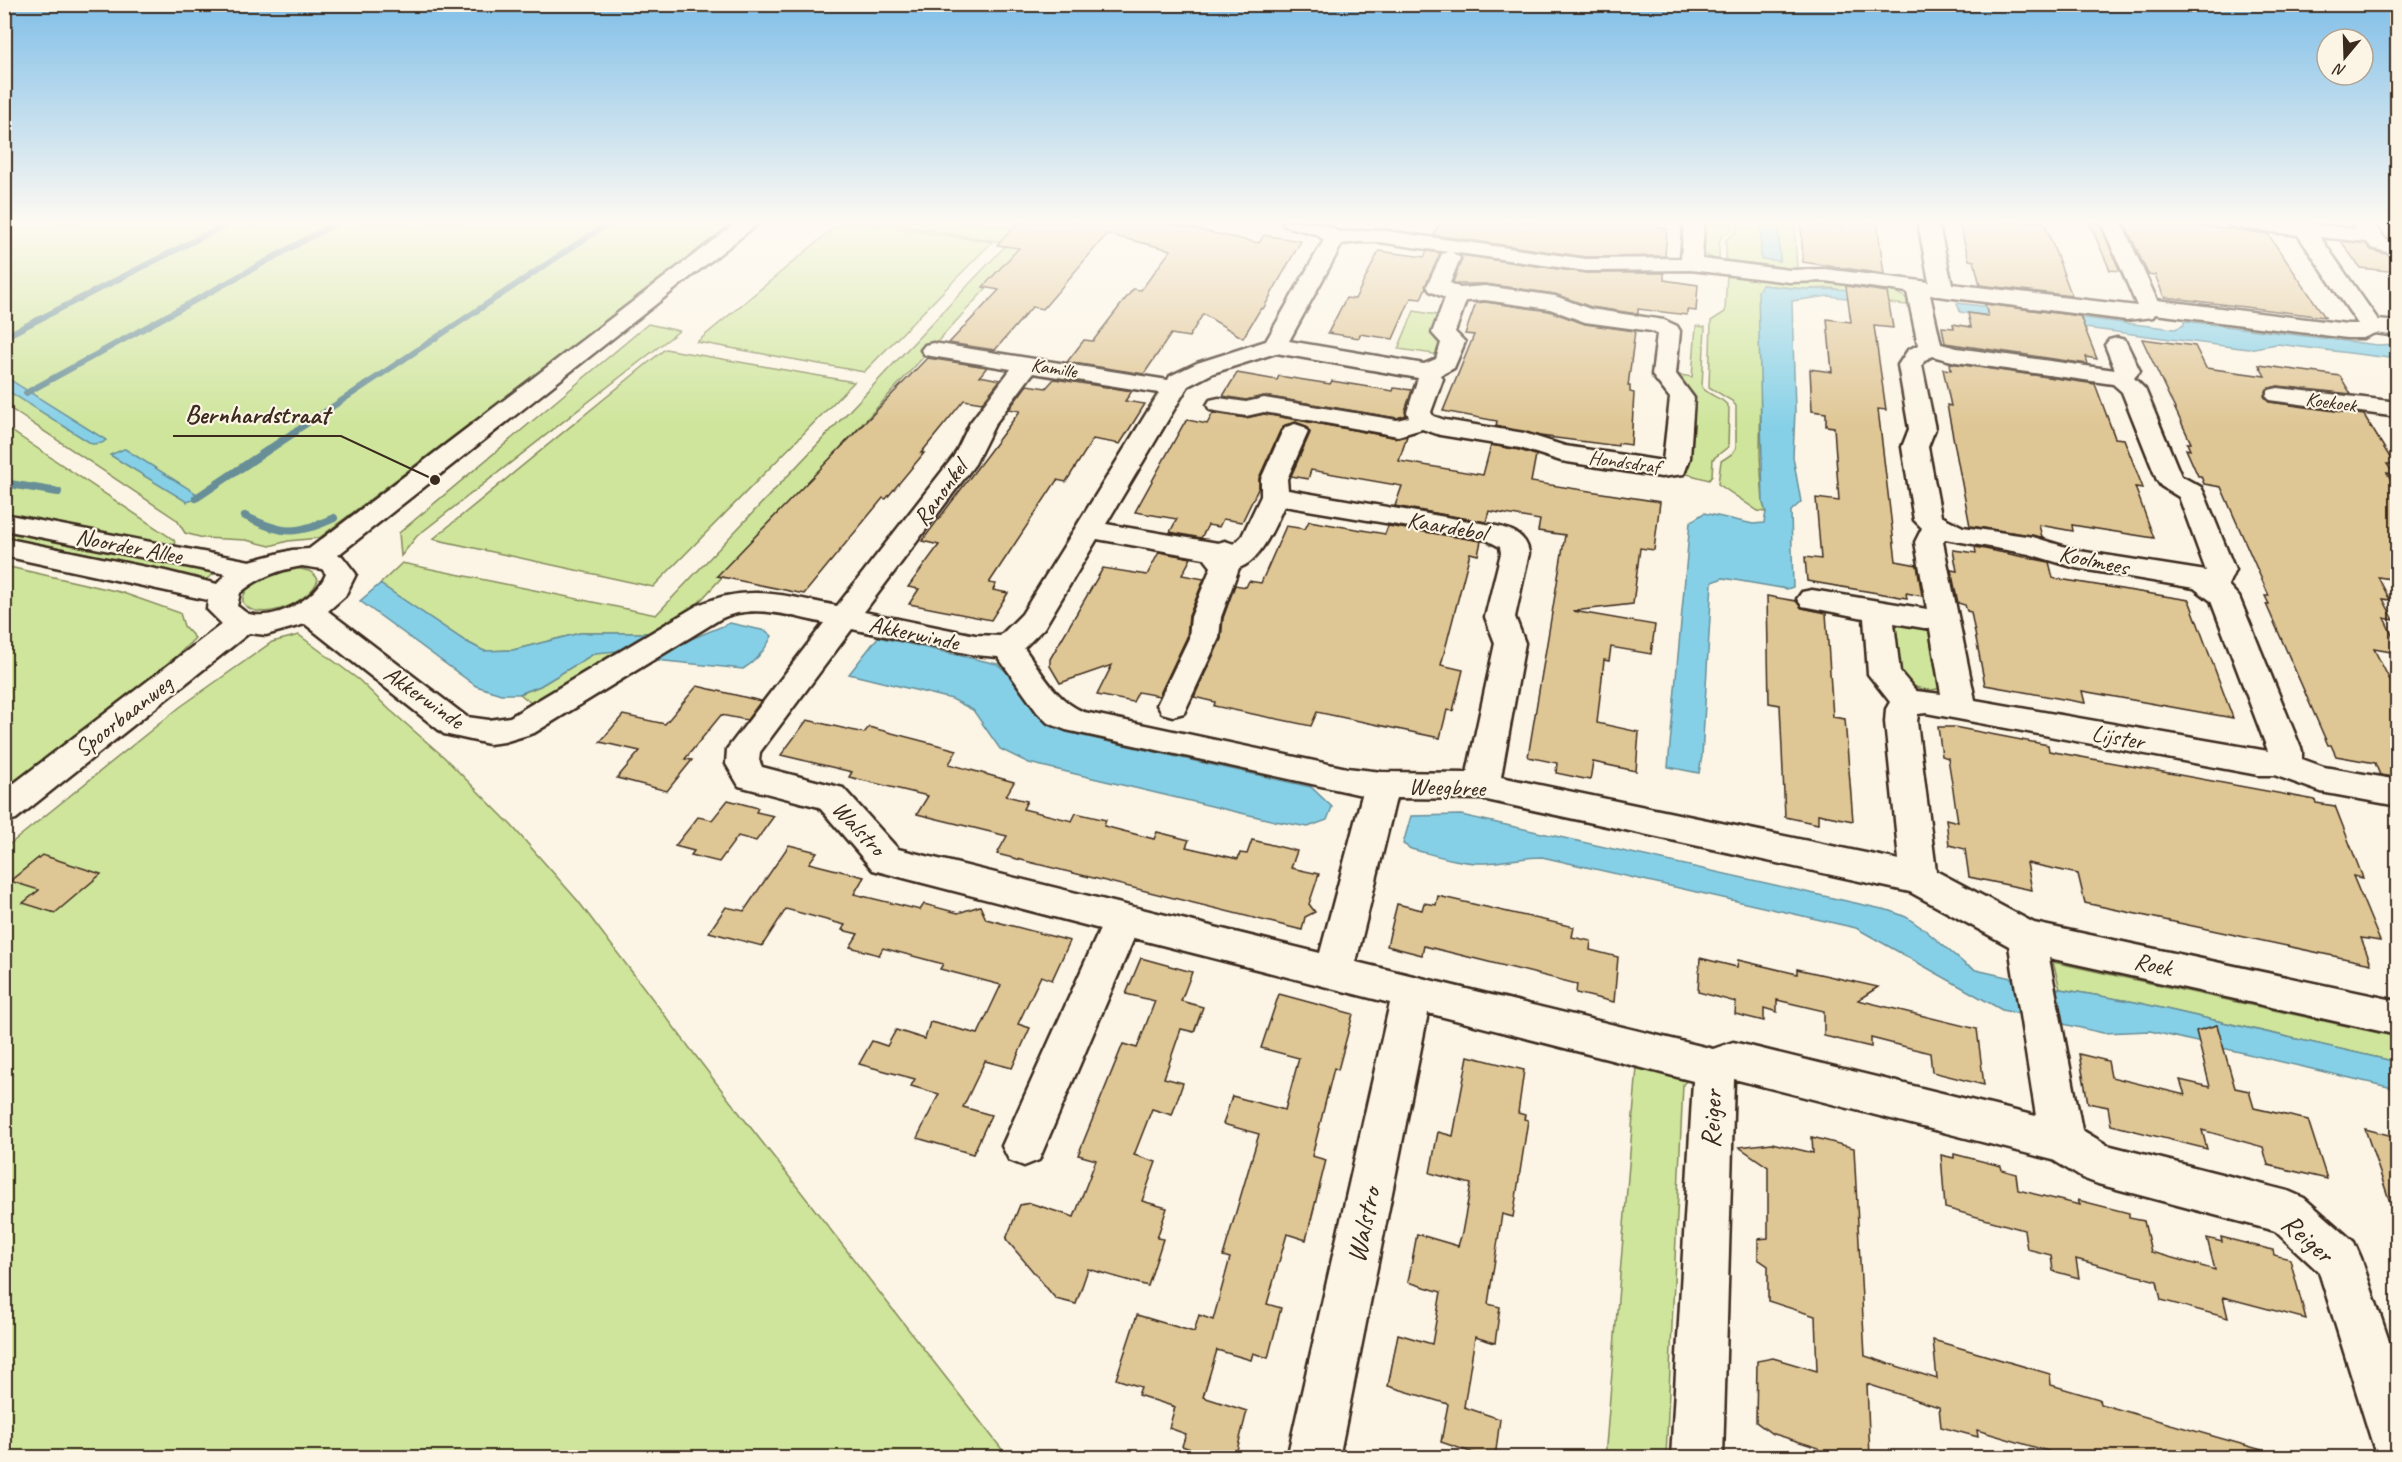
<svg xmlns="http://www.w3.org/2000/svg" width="2402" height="1462" font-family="Caveat,sans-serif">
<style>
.green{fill:#cee59b;stroke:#84885c;stroke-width:1.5}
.water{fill:#86d0e7;stroke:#688e97;stroke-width:1.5}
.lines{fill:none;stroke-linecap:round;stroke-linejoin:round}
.stream-far1{stroke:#688e97;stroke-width:6}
.stream{stroke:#688e97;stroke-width:8}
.building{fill:#dfc695;stroke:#3b2a1e;stroke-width:1.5}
.minor-casing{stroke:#3b2a1e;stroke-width:5}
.minor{fill:#fcf5e5;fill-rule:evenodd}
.labels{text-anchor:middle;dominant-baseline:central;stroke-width:4.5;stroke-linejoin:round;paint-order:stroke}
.far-street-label{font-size:20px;fill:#3b2a1e;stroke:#fcf5e5}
.street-label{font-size:24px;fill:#3b2a1e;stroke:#fcf5e5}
.near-street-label{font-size:28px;fill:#3b2a1e;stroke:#fcf5e5}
.leader{fill:none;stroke:#3b2a1e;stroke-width:2}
.callout-dot{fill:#3b2a1e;stroke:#fcf5e5;stroke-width:2}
.callout-label{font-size:26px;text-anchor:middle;font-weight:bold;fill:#3b2a1e;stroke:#fcf5e5;stroke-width:4.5;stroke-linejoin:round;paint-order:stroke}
</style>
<rect width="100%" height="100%" fill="#fcf5e5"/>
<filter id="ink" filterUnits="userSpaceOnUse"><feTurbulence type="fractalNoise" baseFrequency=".0167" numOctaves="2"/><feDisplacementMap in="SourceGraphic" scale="12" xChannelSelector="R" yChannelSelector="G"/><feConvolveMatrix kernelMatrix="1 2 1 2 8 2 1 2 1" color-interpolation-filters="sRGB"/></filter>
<g filter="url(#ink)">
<!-- green -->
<g class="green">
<path d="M4 222H736L319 538 288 541 270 546 246 540 203 538 185 533 177 520 5 405Z"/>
<path d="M841 222H856L992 242 864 372 697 342Z"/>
<path d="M878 222C931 222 985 217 1035 235L692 610 690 616 649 633H580L513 650 484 651 465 641 380 584 402 563 656 615 1008 243Z"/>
<path d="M1701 222H1732L1731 231C1715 236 1720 245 1719 261L1699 252Z"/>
<path d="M1738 222H1761V258L1780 261 1778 222H1794L1797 269 1726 262V239L1738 231Z"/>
<path d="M1727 272C1764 275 1882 278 1907 299V305L1887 303 1833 288 1806 289 1762 285 1760 456 1763 503 1766 512 1758 511 1718 484 1721 461 1732 454 1736 448V406L1732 401 1709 387 1711 321 1725 312Z"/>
<path d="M1414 311 1442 316 1446 341 1441 355 1398 349Z"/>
<path d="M648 324 679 331 417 536 401 556 399 533Z"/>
<path d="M1696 326 1705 327 1702 387C1709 397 1724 397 1729 408L1728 447 1713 459 1712 476 1709 480 1687 474 1691 397 1674 374 1692 377Z"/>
<path d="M665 349 854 382 653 587 433 539Z"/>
<path d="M4 426 174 540 177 550 5 516Z"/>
<path d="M14 530 220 570 202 582 5 542V536Z"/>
<path d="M5 566 120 592 180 613 184 626 195 638 158 675 5 796Z"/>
<path d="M296 568C306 570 313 570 318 580 310 601 267 621 247 607 242 603 242 600 244 595 251 576 278 571 296 568Z"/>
<path d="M1900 620 1924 625 1937 633 1945 686C1928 696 1909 685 1894 675L1888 626Z"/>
<path d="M299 635 359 680 390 710 444 757 512 826 578 901 730 1101 1008 1457 5 1458V848L180 707 272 642Z"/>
<path d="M604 650 618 651 535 706 520 694 540 686 595 653Z"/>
<path d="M2053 962 2397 1037V1062L2135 1002 2060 989Z"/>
<path d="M1637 1067 1689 1079 1683 1084 1666 1457 1605 1458Z"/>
</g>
<!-- water -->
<g class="water">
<path d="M1761 222H1778L1780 261 1761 259Z"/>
<path d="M1762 285C1776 286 1791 289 1805 289 1839 291 1856 284 1887 303L1829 296 1792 301 1795 411 1793 457 1801 502 1791 511 1793 587 1787 589 1723 578 1712 582 1702 756 1699 773 1668 767 1690 522 1704 513 1753 524 1764 523 1766 512 1763 503 1758 291Z"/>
<path d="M1957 303 2175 329 2184 325V321L2377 345 2397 344V359L2277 344 2248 349 1960 312Z"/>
<path d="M4 376 106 440 102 443 92 444 5 389Z"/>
<path d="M124 449H125L202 497 187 502 110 455Z"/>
<path d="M380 584 465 641 484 651 513 650 580 633H649L684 642 730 623 766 631 772 636C765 650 757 661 743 669L655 660 618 651 595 653 540 686 519 694H501L476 686 360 601Z"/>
<path d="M878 637 997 664 1017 680 1036 708 1053 726 1079 735 1311 787 1332 807 1327 820 1308 827 1275 821 1029 763 1000 749 973 710 952 699 849 674Z"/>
<path d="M1461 815 1891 911 1906 917 1925 930 1966 965 1976 970 2060 989 2135 1002 2397 1062V1089L2150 1031 2103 1033 2002 1010 1856 928 1542 857C1523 857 1505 862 1486 863 1461 864 1435 855 1411 849L1403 844 1411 816Z"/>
</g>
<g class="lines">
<!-- stream-far1 -->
<g class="stream-far1">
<path d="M4 337 231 222"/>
<path d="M26 393 338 222"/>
<path d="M293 433 610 222"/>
</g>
<!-- stream -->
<g class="stream">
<path d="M4 483 58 492"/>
<path d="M196 498 295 432"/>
<path d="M245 516C283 535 296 535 334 518"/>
</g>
</g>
<!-- building -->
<g class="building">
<path d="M1019 222H1162L1259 243 1264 235 1301 241 1263 309 1261 308 1243 338 1203 314 1189 337 1171 334 1144 374 1067 362 1084 340 1093 341 1133 289 1141 290 1171 250 1107 234 1043 309 1032 307 995 350 949 343 999 290 983 287 1019 248 997 245Z"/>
<path d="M1440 222H1658L1657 227 1667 229 1665 256 1586 257 1434 235Z"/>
<path d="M1840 222H1877L1884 274 1803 262 1801 223 1841 227Z"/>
<path d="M1959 222H2044L2072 296 1980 285 1974 261 1969 260Z"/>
<path d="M2089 222H2099L2120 271 2110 270Z"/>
<path d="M2124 222H2174L2230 229 2225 222H2226L2229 227 2237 230 2268 234 2325 317 2164 297 2155 275 2148 274Z"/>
<path d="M2341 241 2366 244 2371 250 2397 257V272L2360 268Z"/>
<path d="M1379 251 1424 257 1427 251 1440 253 1421 299 1411 298 1393 339 1360 334 1359 338 1328 333 1346 298 1355 299Z"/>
<path d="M1460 255 1586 273H1664V280L1698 285 1696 311 1687 310V315L1638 309V314L1591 307 1555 294 1485 284H1457L1453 282 1462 259Z"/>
<path d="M1846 286 1887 292 1893 328 1874 326 1886 410 1878 409 1896 561 1917 565 1922 596 1906 593 1907 598 1807 581 1805 557 1821 559 1816 498 1839 501 1834 427 1826 426V413L1812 411 1810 369 1832 372 1827 319 1851 322Z"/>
<path d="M1485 302 1549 311 1585 324 1635 331 1628 386H1630V392L1634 393 1631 445 1618 443V446L1540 436 1496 426 1497 421 1443 411 1474 335 1465 334 1476 303Z"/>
<path d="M1985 304 2080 316 2097 359 2086 357 2088 364 1945 343 1942 327 1954 328 1953 324 1971 327 1968 313 1988 316Z"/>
<path d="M2142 339 2195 346 2206 368 2265 376 2259 365 2340 376 2351 394 2278 386 2267 389 2264 396 2269 402 2364 415 2394 464H2387L2394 474 2387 473 2397 489V580L2378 577 2390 600 2383 599 2394 620 2384 618 2397 645V653L2374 649 2397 694V778L2380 775 2375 763 2336 756 2331 745H2328L2266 604H2269L2265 596H2269L2221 487 2204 484 2201 476H2198L2186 449 2190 450 2187 443H2191Z"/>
<path d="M927 358 987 367 980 376 1000 380 982 403 964 400 921 453H924L886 499 883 498 804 594 717 576Z"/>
<path d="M1950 363 2095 384 2115 438 2124 439 2143 488 2135 487 2154 538 2072 525 2073 531 2039 525 2042 537 1970 526 1947 405 1951 406 1943 369 1951 370Z"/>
<path d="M1237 373 1277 380 1279 376 1330 384 1332 381 1393 391 1394 388 1412 390 1405 411 1406 415 1397 418 1264 396 1246 400 1223 396Z"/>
<path d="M1054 379 1132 391 1125 401 1145 404 1120 444 1093 439 1066 482 1057 480 989 583 996 584 993 590 1008 593 991 620 909 604 919 589 908 587 939 545 922 541 1020 411 1009 409 1027 385 1046 388Z"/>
<path d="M1213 413 1246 418 1264 414 1398 438 1407 436 1399 461 1483 475 1491 445 1519 450 1536 455 1531 482 1660 502 1654 550 1640 548 1633 604 1573 611 1655 625 1651 654 1611 647 1609 661 1604 660 1597 723 1639 732 1636 771 1593 762 1590 780 1556 773 1557 763 1528 757 1565 535 1538 531 1540 520 1489 511 1486 522 1395 506 1402 486 1311 470 1308 479 1291 476 1310 433 1306 426 1296 422 1285 425 1280 431 1259 478V487L1242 522 1223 519 1219 527 1208 525 1201 538 1170 532 1177 519 1135 512 1183 425 1188 420 1207 424Z"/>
<path d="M1309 521 1385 534 1388 526 1481 541 1478 555 1470 553 1441 665 1463 670 1453 711 1447 710 1440 738 1317 712 1311 726 1214 706 1215 702 1194 697 1221 639 1223 618 1235 585 1246 587 1249 581 1261 583 1286 526 1305 529Z"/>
<path d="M1975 547 2049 562 2053 578 2189 600 2233 718 2082 691 2085 703 1985 685 1971 612 1967 611 1965 605 1958 603 1951 570 1957 571 1953 550 1976 553Z"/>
<path d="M1159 552 1191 558 1182 575 1204 579 1189 616 1187 637 1159 696 1138 692 1133 702 1097 695 1112 665 1060 683 1050 666V659L1103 568 1147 575Z"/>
<path d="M1767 596 1796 601 1802 608 1826 613 1833 717 1845 719 1853 821 1818 814V824L1785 817 1780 705 1769 703Z"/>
<path d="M697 686 761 701 747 720 721 715 685 759 692 760 667 791 617 778 640 751 600 742 623 715 665 724Z"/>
<path d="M807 720 864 733 869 727 957 750 949 764 1014 782 1006 796 1027 801 1023 809 1072 821 1076 813 1106 820 1104 826 1154 839 1157 832 1189 840 1186 847 1238 859 1240 853 1247 854 1252 840 1297 851 1291 868 1319 874 1309 904 1315 912 1305 917 1302 930 997 854 1007 836 917 814 928 796 849 777 852 772 781 755Z"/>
<path d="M1938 727H1954L2048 745 2049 751 2315 800 2316 803 2335 806 2363 878 2353 876 2380 941 2361 938 2371 964 2085 903 2078 874 2027 863 2032 890 1969 877 1965 849 1949 845 1946 819 1958 822 1948 758 1942 756Z"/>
<path d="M728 800 758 808 756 812 774 816 756 841 738 836 719 862 691 855 694 851 675 846 698 817 712 820Z"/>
<path d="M789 845 817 852 809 863 864 877 854 894 920 910 924 904 958 913 980 906 986 919 1070 941 1052 980 1041 976 1018 1024 1030 1028 1012 1068 985 1061 963 1107 991 1115 973 1154 917 1138 939 1094 911 1086 915 1079 859 1064 872 1041 887 1046 896 1030 925 1039 930 1022 978 1034 1001 985 940 969 943 964 883 948 879 955 850 947 858 934 842 930 845 925 786 909 762 946 709 932 726 907 744 911Z"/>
<path d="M42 855 101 874 55 913 23 903 39 890 10 881Z"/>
<path d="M1438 896 1574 927 1572 937 1591 941 1590 950 1618 957 1614 1002 1576 993 1577 984 1424 946 1422 955 1387 946 1397 904 1422 910 1424 903 1436 905Z"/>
<path d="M1141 958 1192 972 1181 1001 1203 1007 1194 1032 1181 1029 1164 1078 1183 1083 1172 1115 1152 1109 1134 1155 1156 1162 1142 1201 1167 1208 1157 1238 1163 1239 1148 1286 1088 1269 1076 1304 1056 1299 1006 1239 1020 1205 1030 1203 1074 1217 1096 1160 1078 1155 1123 1044 1137 1048 1155 1001 1126 994Z"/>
<path d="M1700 958 1737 967 1738 960 1797 974V969L1878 987 1858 1000 1977 1029 1984 1085 1932 1072 1930 1053 1871 1038V1047L1824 1036V1011L1777 1000V1012L1764 1008V1021L1735 1014 1736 1002 1698 992Z"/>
<path d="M1279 994 1353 1014 1338 1070 1334 1068 1312 1156 1326 1160 1306 1240 1287 1234 1267 1304 1281 1308 1268 1358 1253 1353 1251 1360 1217 1350 1203 1397 1247 1411 1235 1458H1215L1182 1446 1186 1434 1169 1428 1175 1407 1138 1395 1141 1387 1116 1379 1137 1315 1194 1332 1199 1315 1213 1320 1230 1258 1223 1256 1259 1134 1223 1124 1232 1096 1285 1110 1299 1058 1261 1048Z"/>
<path d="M2217 1025 2235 1088 2249 1091 2254 1108 2308 1120 2327 1179 2268 1165 2263 1147 2202 1130 2207 1149 2111 1125 2108 1107 2088 1103 2079 1054 2108 1061 2111 1077 2185 1095 2180 1080 2210 1087 2196 1031Z"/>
<path d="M1468 1056 1524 1070 1518 1113 1525 1115 1524 1119 1528 1120 1513 1217 1502 1214 1488 1304 1500 1307 1495 1343 1475 1337 1464 1407 1500 1419 1495 1458H1488L1441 1442 1448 1404 1388 1386 1398 1334 1432 1344 1441 1292 1408 1282 1417 1234 1458 1246 1462 1233 1471 1184 1430 1173 1438 1132 1453 1136Z"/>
<path d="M2365 1129 2397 1137V1210L2393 1211Z"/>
<path d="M1812 1137 1854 1148 1865 1356 1937 1379 1933 1340 2050 1374 2051 1385 2099 1399 2100 1404 2262 1450 2261 1458H2052L2051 1452 1977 1430 1978 1437 1941 1427 1939 1407 1867 1384 1870 1458H1819V1448L1771 1433 1756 1422 1757 1361 1773 1358 1817 1371 1815 1316 1768 1301V1266L1758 1259V1239L1768 1238V1167L1739 1147 1772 1143 1813 1153Z"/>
<path d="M1954 1154 2001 1166 2002 1170 2016 1174 2018 1190 2080 1205 2078 1200 2129 1213V1218L2144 1221 2151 1252 2215 1270 2207 1238 2222 1242 2221 1237 2273 1250 2274 1255 2290 1259 2306 1319 2223 1297 2228 1318 2161 1300 2157 1281 2076 1259 2079 1278 2053 1271 2051 1255 2027 1249 2024 1230 1945 1208 1941 1155 1954 1158Z"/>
</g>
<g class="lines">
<!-- minor casing -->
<g class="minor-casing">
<g id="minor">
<path d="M737 222H760L338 555 342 556 356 574 345 596 328 611 467 717 489 720 510 717 698 605C750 583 785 596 837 606L954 456 970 423 1011 369 925 355 921 350 925 345 933 343 1168 380 1170 376 1197 363 1266 341 1324 240 1316 234 1285 226 1282 222C1303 222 1322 220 1339 232L1379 230 1586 259 1681 258 1684 222H1704L1702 259 1790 270 1825 269 1929 282 1918 222H1938L1952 284 2137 306 2101 222H2121L2157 300 2347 324H2358L2298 235 2238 228 2231 226 2228 222H2295L2356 229 2351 222H2372L2386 240 2398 243V255L2372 248 2367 242 2320 237 2378 320 2398 322V336L2375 333 2363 338H2347L2155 314 2153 317 2126 320 1930 295 1941 344 1957 348 2115 370 2105 345 2109 340 2117 338 2125 340 2140 371 2134 378 2145 389 2181 476 2201 487 2204 493 2235 570 2228 585 2239 597 2302 751V759L2324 767 2398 780V806L2321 792 2274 775H2258L1926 713 1918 714 1917 722 1936 871 2034 923 2398 1001V1035L2049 958 2082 1130 2107 1145 2288 1191 2304 1198 2354 1242 2361 1258 2398 1368V1458H2377L2319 1272 2275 1231 2098 1184 2082 1178 2053 1160 1734 1079 1723 1458H1671L1693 1081 1428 1013 1339 1458H1287L1390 1003 1134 938 1039 1160 1024 1166 1009 1160 1002 1146 1100 929 873 870 819 807 739 786 726 764 727 749 824 623C789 616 754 603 720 619L534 733 504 742 489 744 444 734 305 624 266 635 249 633 16 819 4 823V791L222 624 207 609 208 600 4 556V538L165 571 217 584 226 574 4 530V514L250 561 292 550 309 549ZM1358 242H1379L1448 252 1442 254 1427 286 1430 291 1445 298 1432 333 1441 343 1436 359 1424 364 1289 341 1342 244ZM1452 252 1586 271 1691 270 1790 282 1825 281 1907 292 1918 345 1908 350 1898 365 1909 429 1902 447 1914 520 1922 528 1915 542 1927 609 1812 590 1802 592 1797 599 1802 606 1864 618 1868 674 1890 702 1886 709 1885 722 1899 860 1501 777 1525 643 1515 617 1529 553C1526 533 1509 529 1492 525L1288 490 1287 479 1308 432 1304 427 1295 424 1286 427 1282 432 1261 479V496L1242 536 1234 544 1225 541 1218 543 1106 524 1188 386 1213 373 1276 353 1418 378 1407 412 1409 417 1397 420 1264 398 1246 402 1219 398 1210 400 1207 405 1210 410 1246 416 1264 412 1398 436 1422 429 1440 435 1520 448 1561 461 1661 477 1684 474 1690 458 1694 398 1676 374 1680 331 1677 326 1664 320 1590 309 1555 296 1485 286 1460 288 1450 283 1460 258ZM1485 300 1550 309 1585 322 1651 331 1657 334 1652 375 1670 398 1663 461 1565 446 1524 433 1445 420 1433 416 1431 412 1443 379 1441 375 1454 368 1465 342 1455 332 1466 301ZM1932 356 1956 362 2113 384 2122 392 2157 480 2161 486 2179 497 2206 571 2079 551 2033 537 1963 527 1941 516 1928 447 1935 429 1922 365 1925 360ZM1033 373 1159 393 1022 614 1000 636 975 635 864 612 975 464 995 424ZM1284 506 1487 540 1500 547 1501 553 1485 617 1495 643 1467 773 1382 772 1347 768 1084 712C1056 701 1041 671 1024 648L1044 628 1097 539 1204 558 1211 567 1191 617 1189 638 1157 705 1162 713 1173 716 1184 713 1219 638 1221 617 1239 568C1261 561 1275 525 1284 506ZM1945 539 2029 554 2076 568 2194 588 2211 601 2268 751 1975 700 1943 542ZM302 566 322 569 326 574C316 599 276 621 249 614 245 613 241 608 237 606L240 593C258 577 279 570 302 566ZM1894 623 1930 629 1941 694 1916 691 1900 672ZM852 629 975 655 998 657 1037 712 1048 723 1066 730 1362 795 1320 953 898 849 843 788 762 767 759 760 760 752ZM1396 798 1482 799 1910 892 2009 946 2036 1116 1733 1042 1713 1049 1356 962Z"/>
<path d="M2278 388 2398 402V417L2269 400 2266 395 2269 390Z"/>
</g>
</g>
<!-- minor -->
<use href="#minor" class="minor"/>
</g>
</g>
<!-- sky -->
<linearGradient id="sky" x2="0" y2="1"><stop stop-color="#81bfe8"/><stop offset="0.52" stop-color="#fefaf3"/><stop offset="1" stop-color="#fefaf3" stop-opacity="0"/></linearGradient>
<rect width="2402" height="427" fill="url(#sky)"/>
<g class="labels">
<!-- far-street labels -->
<g class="far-street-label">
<text transform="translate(1054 368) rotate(9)">Kamille</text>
<text transform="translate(2331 402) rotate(8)">Koekoek</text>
<text transform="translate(1624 462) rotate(8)">Hondsdraf</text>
</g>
<!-- street labels -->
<g class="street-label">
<text transform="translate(940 493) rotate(-54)">Ranonkel</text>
<text transform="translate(1447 526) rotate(10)">Kaardebol</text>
<text transform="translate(129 546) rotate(11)">Noorder Allee</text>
<text transform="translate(2094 560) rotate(12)">Koolmees</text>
<text transform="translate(914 633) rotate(12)">Akkerwinde</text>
<text transform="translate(424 697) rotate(35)">Akkerwinde</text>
<text transform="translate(123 716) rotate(-38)">Spoorbaanweg</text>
<text transform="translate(2118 737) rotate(10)">Lijster</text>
<text transform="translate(1447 787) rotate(2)">Weegbree</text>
<text transform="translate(859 828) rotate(47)">Walstro</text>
<text transform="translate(2153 964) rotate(12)">Roek</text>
</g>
<!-- near-street labels -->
<g class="near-street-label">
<text transform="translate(1711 1119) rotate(-88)">Reiger</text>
<text transform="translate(1363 1225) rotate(-78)">Walstro</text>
<text transform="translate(2308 1238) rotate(41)">Reiger</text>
</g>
</g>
<!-- callouts -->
<path class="leader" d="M435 480L341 436H173"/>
<circle class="callout-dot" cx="435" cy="480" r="6"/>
<g class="callout-label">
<text x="257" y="423">Bernhardstraat</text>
</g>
<!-- margin -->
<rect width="2402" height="1462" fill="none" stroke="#fcf5e5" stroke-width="24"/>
<rect x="12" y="12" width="2378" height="1438" fill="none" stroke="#3b2a1e" stroke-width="2" filter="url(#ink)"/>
<!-- north arrow -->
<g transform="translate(2345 57) rotate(199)"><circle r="28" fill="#fcf5e5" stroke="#afa495" stroke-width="1.5"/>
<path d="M0-4.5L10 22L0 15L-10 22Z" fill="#3b2a1e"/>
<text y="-9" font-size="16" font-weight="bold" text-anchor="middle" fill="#3b2a1e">N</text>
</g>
</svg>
